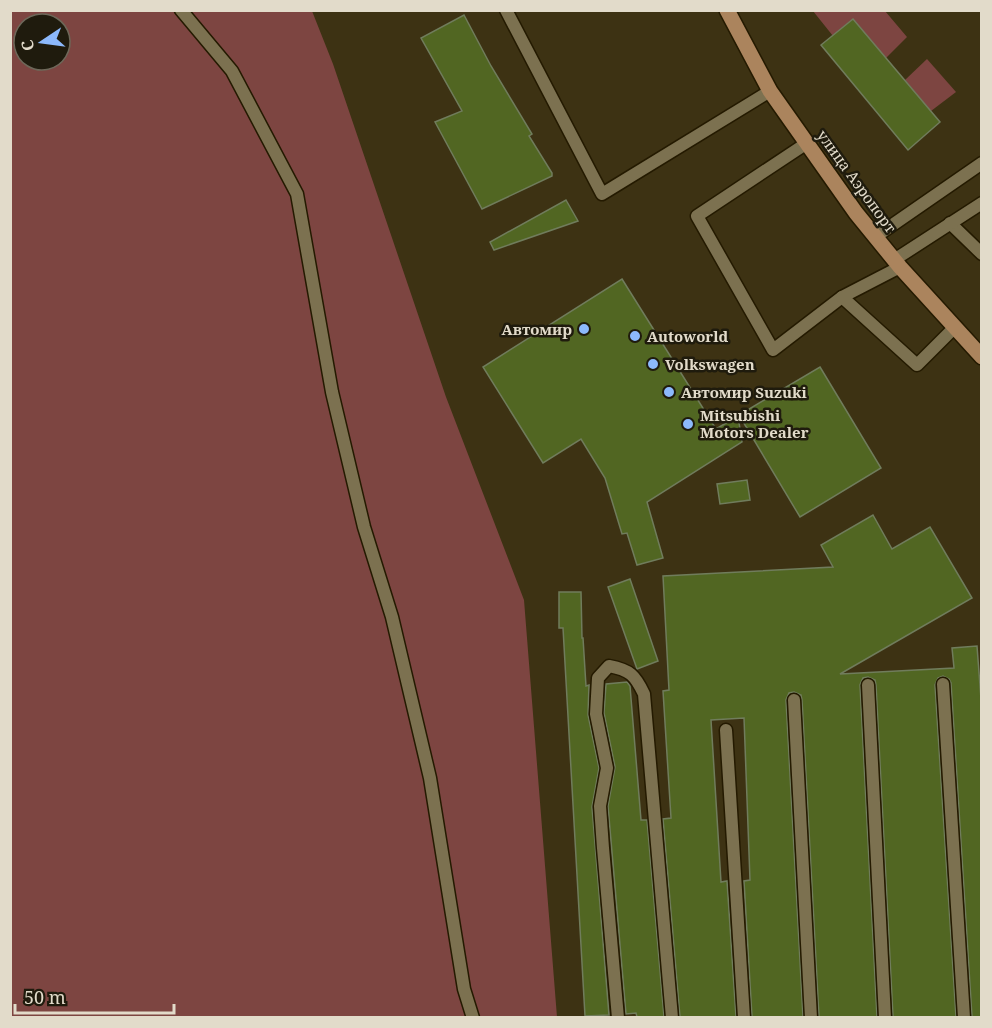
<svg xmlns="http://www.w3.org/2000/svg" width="992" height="1028" font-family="'Noto Serif',serif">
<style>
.green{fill:#7d4541;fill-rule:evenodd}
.building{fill:#516622;stroke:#707c5c;stroke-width:1.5}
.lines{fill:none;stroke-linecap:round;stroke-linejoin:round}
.service-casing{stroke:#241a00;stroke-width:15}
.primary-casing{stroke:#241a00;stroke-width:18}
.service{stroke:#7c7150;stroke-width:12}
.primary{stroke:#ab845d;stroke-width:15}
.poi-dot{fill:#8cb9fc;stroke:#1f1b0d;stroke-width:2}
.labels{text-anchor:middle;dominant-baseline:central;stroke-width:5;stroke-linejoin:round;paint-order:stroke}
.street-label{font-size:15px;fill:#e2dbca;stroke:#1f1b0d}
.poi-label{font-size:15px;font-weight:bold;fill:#e2dbca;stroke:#1f1b0d;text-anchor:start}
</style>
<rect width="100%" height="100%" fill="#3d3213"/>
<!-- green -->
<g class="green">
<path d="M10 11H312L333 64 446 397 524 600 557 1017H11ZM24 24H60V60H24Z"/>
<path d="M813 11H885L907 37 886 58 853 19 833 36Z"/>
<path d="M927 59 956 92 931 111 905 80Z"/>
</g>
<!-- building -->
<g class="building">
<path d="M464 15 491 66 532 134 529 136 552 173V176L482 209 435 122 462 111 421 38Z"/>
<path d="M853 19 940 122 908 150 821 45Z"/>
<path d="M566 200 578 221 494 250 490 242Z"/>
<path d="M622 279 716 429 738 416 742 442 647 502 663 558 637 565 627 533 622 534 605 478 581 439 543 463 483 367Z"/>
<path d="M820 367 881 468 800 517 739 415Z"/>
<path d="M747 480 750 500 720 504 717 484Z"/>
<path d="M873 515 892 549 930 527 972 598 840 674 954 668 952 648 977 646 981 699V1017H972L951 683 949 679 943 676 938 678 935 685 956 1017H893L876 685 875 680 868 677 863 678 860 685 877 1017H819L802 700 801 695 794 692 789 693 786 700 803 1017H752L744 881 750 880 744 718 711 720 721 882 727 881 736 1017H680L663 819 671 818 663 691 669 690 663 576 833 567 821 545Z"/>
<path d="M630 579 658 661 637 669 608 587Z"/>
<path d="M559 592H581L582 638H583L586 686 589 685 588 715 599 768 592 807 609 1015 585 1016 563 628H559Z"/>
<path d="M627 682 630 686 641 820H647L664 1017H637L636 1013 626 1014 608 806 615 767 604 713 606 684Z"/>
</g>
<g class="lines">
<!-- service casing -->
<g class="service-casing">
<g id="service">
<path d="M181 10 232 71 297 194 332 392 364 527 392 617 430 778 464 989 473 1018"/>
<path d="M506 10 602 194 770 91"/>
<path d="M807 143 697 216 773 350 842 297 900 267"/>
<path d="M950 223 982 254"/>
<path d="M875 237 982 163"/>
<path d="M894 260 982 203"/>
<path d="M842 297 917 365 954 328"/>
<path d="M943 684 964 1018"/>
<path d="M868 685 885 1018"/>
<path d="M794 700 811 1018"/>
<path d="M726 730 744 1018"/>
<path d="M618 1018 603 848 600 806 607 768 596 714 598 678 609 666C630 670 635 675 644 694L672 1018"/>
</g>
</g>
<!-- primary casing -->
<g class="primary-casing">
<path id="primary" d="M727 10 770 91 856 213 900 267 982 357"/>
</g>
<!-- service -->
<use href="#service" class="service"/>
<!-- primary -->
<use href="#primary" class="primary"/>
</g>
<!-- markers -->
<g class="poi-dot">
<circle cx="584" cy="329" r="6"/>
<circle cx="635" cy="336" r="6"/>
<circle cx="653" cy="364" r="6"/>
<circle cx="669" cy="392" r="6"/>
<circle cx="688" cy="424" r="6"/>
</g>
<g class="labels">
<!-- street labels -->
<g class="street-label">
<text transform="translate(857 181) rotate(54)">улица Аэропорт</text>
</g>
<!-- poi labels -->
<g class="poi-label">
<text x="572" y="329" text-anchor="end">Автомир</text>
<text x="647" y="336">Autoworld</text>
<text x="665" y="364">Volkswagen</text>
<text x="681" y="392">Автомир Suzuki</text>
<text x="700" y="415">Mitsubishi<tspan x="700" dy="17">Motors Dealer</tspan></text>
</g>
</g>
<!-- border -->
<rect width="992" height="1028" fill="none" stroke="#e2dbca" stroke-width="24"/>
<!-- north arrow -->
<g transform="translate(42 42) rotate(257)"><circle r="28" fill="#1f1b0d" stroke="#6d6859" stroke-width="1.5"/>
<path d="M0-4.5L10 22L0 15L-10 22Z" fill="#8cb9fc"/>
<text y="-9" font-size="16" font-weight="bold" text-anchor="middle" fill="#e2dbca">С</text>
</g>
<!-- scale -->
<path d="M15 1004v9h159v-9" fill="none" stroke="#e2dbca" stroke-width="3"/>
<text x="24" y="1004" font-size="18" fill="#e2dbca" stroke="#1f1b0d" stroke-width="4.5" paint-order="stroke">50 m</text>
</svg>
